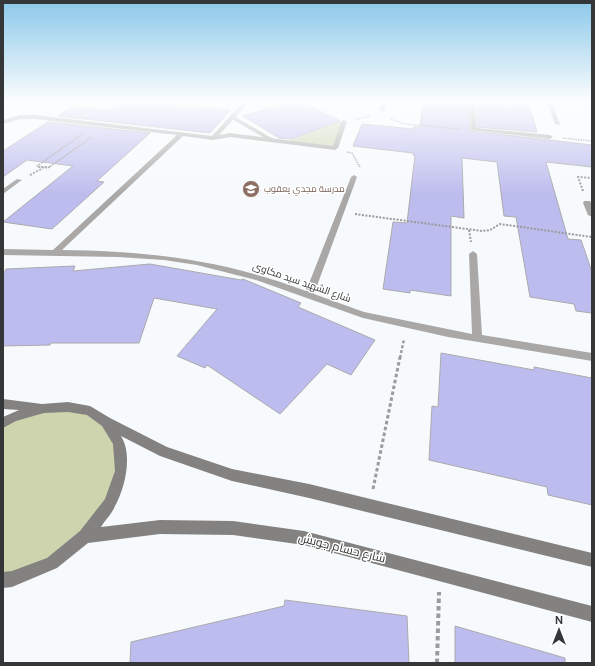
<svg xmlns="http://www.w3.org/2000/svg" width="595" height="666" font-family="'DM Sans',Cairo,sans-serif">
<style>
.green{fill:#cdd4ae}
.building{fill:#bdbcee;stroke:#aaaaad}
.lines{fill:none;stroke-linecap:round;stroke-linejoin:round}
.path-far4{stroke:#999b9d;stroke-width:1.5;stroke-dasharray:1.5 1;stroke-linecap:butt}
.path-far3{stroke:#999b9d;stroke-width:2;stroke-dasharray:2 1.5;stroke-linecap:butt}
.path-far2{stroke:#999b9d;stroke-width:2.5;stroke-dasharray:3 2;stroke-linecap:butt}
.path-far1{stroke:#999b9d;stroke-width:3;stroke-dasharray:3.5 2.5;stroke-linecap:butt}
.path{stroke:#999b9d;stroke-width:4;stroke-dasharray:4.5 3;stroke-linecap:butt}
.lane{fill:#aaa8a7;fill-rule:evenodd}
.street{fill:#aaa8a7;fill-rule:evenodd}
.secondary{fill:#838280;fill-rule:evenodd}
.labels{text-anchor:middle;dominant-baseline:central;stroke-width:3;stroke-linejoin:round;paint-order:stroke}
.far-education-label{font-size:9px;fill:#785e54;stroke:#fff;text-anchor:start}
.street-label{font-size:10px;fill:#353637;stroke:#fff}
.near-street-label{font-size:12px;fill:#353637;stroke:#fff}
</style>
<rect width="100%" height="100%" fill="#f7fafd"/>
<!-- green -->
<g class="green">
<path d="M341 121 344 122 335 148 286 142Z"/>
<path d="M44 408 90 411 119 443 121 471 110 503 52 563 3 580V423Z"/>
</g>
<!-- building -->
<g class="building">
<path d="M119 102H148L230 110 210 133 58 116 73 106 108 110Z"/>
<path d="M302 102 340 121 292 139 279 138 243 116 280 105Z"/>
<path d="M423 102H469L470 130 471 131 592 145V167L546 162 568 239 581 240 592 272V313L576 311 574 304 530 297 516 217 504 216 497 162 462 158 464 218 451 216V296L410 290V293L383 289 393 222 407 223 415 155H413V153L353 146 362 124 413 129 414 127H420Z"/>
<path d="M476 102H528L537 132 477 127Z"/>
<path d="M48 122 150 133 97 181 104 182 52 229 3 222 73 166 27 160 3 177V151Z"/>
<path d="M150 264 241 280 243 279 301 303 298 307 375 340 351 375 327 364 280 414 207 365 205 368 177 356 217 309 154 298 139 343H51L50 345 3 346V275L6 269 75 266 73 271Z"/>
<path d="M441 353 534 370V367L592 378V505L548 495 547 487 429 460 432 406 438 407Z"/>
<path d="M285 600 407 616 409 663H130L131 642 284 606Z"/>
<path d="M455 626 565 658V663H455Z"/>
</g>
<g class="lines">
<!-- path-far4 -->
<g class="path-far4">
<path d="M570 102 592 104"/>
<path d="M257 106 268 109"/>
<path d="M356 119 371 116"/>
<path d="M391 119 405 124 460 129"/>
<path d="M563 138 592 141"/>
<path d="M347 152 352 153 360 167"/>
<path d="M47 168 37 166 81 135"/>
<path d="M48 168 92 137"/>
</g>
<!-- path-far3 -->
<g class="path-far3">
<path d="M38 167H50"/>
<path d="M30 175 43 168"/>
<path d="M583 191 578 177 592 178"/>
<path d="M355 214 482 231 490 230 500 224 592 237"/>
<path d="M469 230 471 242"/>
</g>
<!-- path-far2 -->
<path class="path-far2" d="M400 358 404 339"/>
<!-- path-far1 -->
<path class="path-far1" d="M373 489 400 357"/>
<!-- path -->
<path class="path" d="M437 663 439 592"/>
<!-- lane -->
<path class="lane" d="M230 116H234L275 140 270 141 230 118Z"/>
<!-- street -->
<g class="street">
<path d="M243 102H249L219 135 230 133 333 146 341 122 344 120 347 122 338 148 335 150 230 137 213 140 183 136 62 250C150 251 224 260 306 291L351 177 354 175 357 177 314 294 364 312 472 334 469 254 473 251 477 254 482 335 592 353V361L448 337 363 318 256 280 197 265 164 260 118 257 3 255V249L53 250 177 135 35 119H20L3 124V120L20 115H35L212 136Z"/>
<path d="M381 102H387L385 110 382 112 379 110Z"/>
<path d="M470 102H475L476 128 550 135 553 137 550 139 471 130Z"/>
<path d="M547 102H552L560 125 555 124Z"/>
<path d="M17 179 22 180 3 194V189Z"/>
<path d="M584 201H590L591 203 592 217 588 215 583 203Z"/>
</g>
<!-- secondary -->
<path class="secondary" d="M3 399 42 404 68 402 90 406 110 418 167 447 232 469 309 484 592 553V567L309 498 232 481 160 456 121 436C133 455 125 488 115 506 112 514 105 520 101 527L160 520 233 521 304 531 592 606V622L304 545 233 535 160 534 88 543 57 568 12 587 3 588V572L12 571 47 558 80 531 105 499 115 471 113 444 102 426 87 415 68 412 44 413 16 421 3 428V417L19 410 3 409Z"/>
</g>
<!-- sky -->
<linearGradient id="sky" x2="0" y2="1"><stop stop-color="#8bc8e9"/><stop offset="0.52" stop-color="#fbfdfe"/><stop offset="1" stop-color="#fbfdfe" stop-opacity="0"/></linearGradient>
<rect width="595" height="195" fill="url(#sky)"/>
<!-- icons -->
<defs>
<g id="school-disc" transform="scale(0.9)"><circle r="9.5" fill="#8d6e63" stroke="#fff"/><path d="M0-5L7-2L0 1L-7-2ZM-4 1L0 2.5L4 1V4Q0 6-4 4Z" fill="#fff"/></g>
</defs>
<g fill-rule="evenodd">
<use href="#school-disc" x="251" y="189"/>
</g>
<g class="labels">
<!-- far-education labels -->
<g class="far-education-label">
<text x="264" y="189">مدرسة مجدي يعقوب</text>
</g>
<!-- street labels -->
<g class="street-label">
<text transform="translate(302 282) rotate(19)">شارع الشهيد سيد مكاوى</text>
</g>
<!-- near-street labels -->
<g class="near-street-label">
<text transform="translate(342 548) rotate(14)">شارع حسام جويش</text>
</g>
</g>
<!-- border -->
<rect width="595" height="666" fill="none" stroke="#353637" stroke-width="8"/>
<!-- north arrow -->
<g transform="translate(559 630)" stroke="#ffffff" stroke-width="3" paint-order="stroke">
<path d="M0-3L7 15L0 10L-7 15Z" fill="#353637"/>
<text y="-6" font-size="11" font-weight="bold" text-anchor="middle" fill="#353637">N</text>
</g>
</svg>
